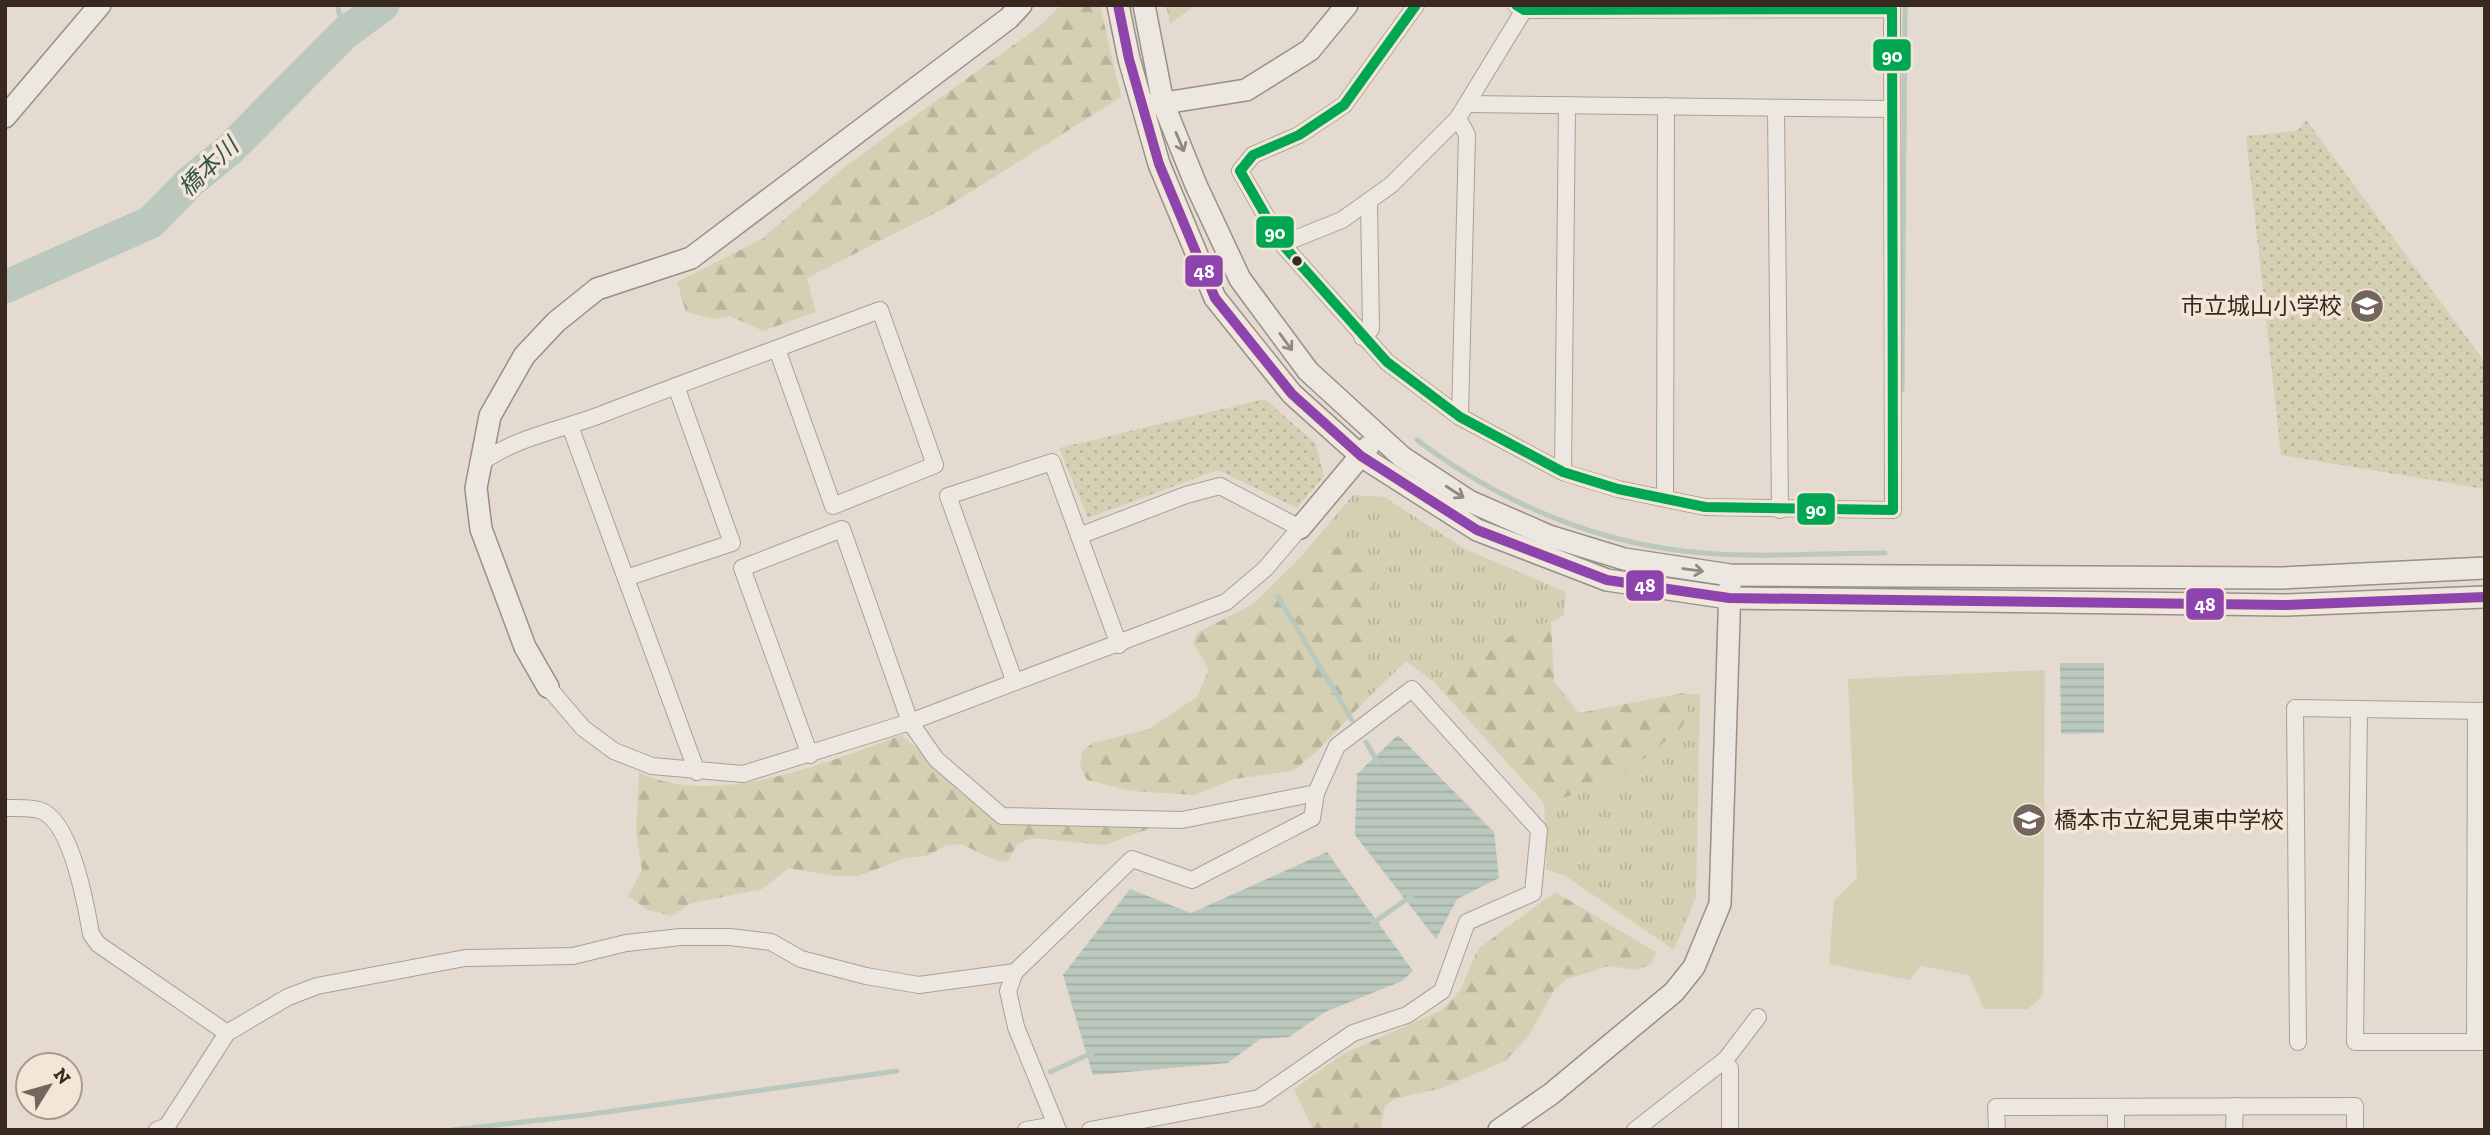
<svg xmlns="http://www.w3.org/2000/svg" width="2490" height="1135" font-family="'Zilla Slab','Noto Sans JP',serif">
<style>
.grass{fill:url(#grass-tufts)}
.forest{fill:url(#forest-firs)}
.park{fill:url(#park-dots)}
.pitch{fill:#d5d0b3}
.water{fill:url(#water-rules)}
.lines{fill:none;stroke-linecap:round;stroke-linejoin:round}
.stream{stroke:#bac8bd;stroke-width:5}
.river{stroke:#bac8bd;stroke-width:33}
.street-casing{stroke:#a9a098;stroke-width:18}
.secondary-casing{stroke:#998f88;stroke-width:24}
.street{stroke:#ece7e0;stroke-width:16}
.secondary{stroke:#ece7e0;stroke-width:21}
.bus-1-casing{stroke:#f4e6d7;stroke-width:16}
.bus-2-casing{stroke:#f4e6d7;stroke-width:16}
.bus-1{stroke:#8e44ad;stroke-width:10}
.bus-2{stroke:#00a651;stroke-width:10}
.oneway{stroke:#928880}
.bus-dot{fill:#382820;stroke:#f4e6d7;stroke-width:2.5}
.labels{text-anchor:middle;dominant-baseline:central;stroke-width:7;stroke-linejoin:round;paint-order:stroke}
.poi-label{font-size:23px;fill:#382820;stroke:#f4e6d7;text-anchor:end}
.water-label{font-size:24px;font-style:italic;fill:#31564d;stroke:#f4e6d7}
.line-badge{stroke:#f4e6d7;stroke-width:2.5}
.badge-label{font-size:19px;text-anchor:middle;font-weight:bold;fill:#fff}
</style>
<defs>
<pattern id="grass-tufts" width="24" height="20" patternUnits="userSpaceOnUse" patternTransform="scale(1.75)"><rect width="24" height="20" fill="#d5d0b3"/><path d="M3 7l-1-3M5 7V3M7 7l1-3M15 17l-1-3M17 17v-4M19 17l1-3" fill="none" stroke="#b8b39a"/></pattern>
<pattern id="forest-firs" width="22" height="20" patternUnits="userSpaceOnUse" patternTransform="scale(1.75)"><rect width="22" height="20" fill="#d5d0b3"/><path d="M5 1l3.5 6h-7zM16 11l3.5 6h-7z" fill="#b8b39a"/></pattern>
<pattern id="park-dots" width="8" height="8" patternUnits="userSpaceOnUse" patternTransform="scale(1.75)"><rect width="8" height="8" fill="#d5d0b3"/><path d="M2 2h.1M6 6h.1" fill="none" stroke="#b8b39a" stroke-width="1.8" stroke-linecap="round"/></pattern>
<pattern id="water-rules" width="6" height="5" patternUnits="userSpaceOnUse" patternTransform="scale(1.75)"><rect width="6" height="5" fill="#bac8bd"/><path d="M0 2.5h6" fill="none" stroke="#a1aca2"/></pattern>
</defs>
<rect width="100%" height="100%" fill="#e4dacf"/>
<!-- grass -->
<g class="grass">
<path d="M1353 495 1384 497 1465 549 1566 592 1564 615 1551 622 1523 628 1486 654 1433 681 1406 661 1364 702 1367 688 1357 661 1373 593 1347 544 1299 559Z"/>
<path d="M1683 693 1700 695 1696 897 1674 950 1564 875 1547 870 1544 803 1613 784 1687 715Z"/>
</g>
<!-- forest -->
<g class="forest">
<path d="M1061 5H1100L1121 97 945 208 807 278 816 312 763 331 730 316 714 319 686 312 677 282 762 239 847 165 1040 26Z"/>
<path d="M1166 5H1196L1170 24Z"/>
<path d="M1347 544 1370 579 1373 593 1358 661 1367 689 1364 702 1316 752 1293 771 1234 779 1195 795 1132 791 1087 780 1080 766 1082 751 1093 743 1149 729 1197 697 1209 669 1193 643 1197 633 1253 604 1299 559Z"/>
<path d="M1551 622 1554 681 1579 713 1683 693 1687 715 1681 728 1613 784 1544 803 1433 681 1486 654 1523 627Z"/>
<path d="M901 735 943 769 999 822 1154 827 1104 845 1032 838 1018 844 1007 861 1000 862 961 844 945 846 927 856 906 858 858 876H835L789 868 762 889 689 904 672 916 648 910 628 896 642 870 636 833 639 772C713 810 829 762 901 735Z"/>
<path d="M1555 892 1656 952 1651 964 1638 970 1609 966 1567 979 1555 989 1527 1038 1505 1061 1439 1089 1396 1098 1385 1106 1380 1130H1313L1294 1089 1343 1054 1442 1010 1461 989 1478 949Z"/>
</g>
<!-- park -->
<g class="park">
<path d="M2306 120 2485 362V489L2281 455 2246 136 2297 131Z"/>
<path d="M1265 399 1316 444 1324 476 1297 508 1218 470 1088 518 1059 448Z"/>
</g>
<!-- pitch -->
<path class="pitch" d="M2045 670 2043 995 2028 1009H1984L1969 975 1920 966 1910 980 1829 964 1834 901 1857 878 1848 679Z"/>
<!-- water -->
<g class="water">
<path d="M2060 663H2104V733L2061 734Z"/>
<path d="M1398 735 1494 832 1499 878 1457 899 1436 939 1355 835 1357 774Z"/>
<path d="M1327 852 1413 971 1402 981 1325 1012 1289 1037 1260 1039 1228 1063 1093 1075 1063 975 1130 889 1191 913Z"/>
</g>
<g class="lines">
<!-- stream -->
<g class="stream">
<path d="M337 5 345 33"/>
<path d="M1902 390 1905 5"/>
<path d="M1417 440C1500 503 1599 545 1704 553 1764 558 1825 553 1885 553"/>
<path d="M1278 597 1352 720"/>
<path d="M1366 742 1378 763"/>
<path d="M1373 923 1411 896"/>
<path d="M1050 1072 1092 1053"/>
<path d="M451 1130 585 1115 897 1071"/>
</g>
<!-- river -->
<path class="river" d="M5 287 151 222 191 181 229 150 345 33 383 5"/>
<!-- street casing -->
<g class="street-casing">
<g id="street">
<path d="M1416 5 1344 105 1299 135 1253 155 1240 171 1282 244 1387 362 1460 417 1563 472 1618 489 1705 507 1893 510 1892 9 1524 10 1516 5"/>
<path d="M1468 104 1892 109"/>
<path d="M1776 108 1780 510"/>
<path d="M1458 118 1467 135 1460 417"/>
<path d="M1282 244 1342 220 1391 185 1458 118 1524 10"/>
<path d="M1362 337 1371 329 1369 201"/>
<path d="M570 426 697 772"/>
<path d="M478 465C515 437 558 431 600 415 693 379 787 345 880 310L935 465 833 506 777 349"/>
<path d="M1563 472 1567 105"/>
<path d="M1665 498 1666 106"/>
<path d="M626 578 732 543 676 386"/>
<path d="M1014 680 948 496 1052 462 1119 645"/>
<path d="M548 687 583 728 614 751 652 766 743 774 910 722 1226 602 1265 569 1300 528 1220 486 1186 495 1079 536"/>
<path d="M2359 709 2355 1042H2485"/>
<path d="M810 755 742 568 842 529 910 722 936 759 1002 816 1182 820 1316 793"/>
<path d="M5 808C15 808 29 807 39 810 71 819 86 905 91 934L98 944 227 1033"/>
<path d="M2298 1042 2295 708 2485 711"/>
<path d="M2475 1042 2476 711"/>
<path d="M2116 1107V1130"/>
<path d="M157 1130 167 1126 227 1033 288 997 317 986 465 958 573 956 626 943 681 937H730L771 942 801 959 866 976 919 985 1015 972"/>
<path d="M1026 1130 1055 1125"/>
<path d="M1058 1130 1016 1027 1008 991 1015 972 1132 859 1192 880 1312 818 1316 793 1337 746 1412 689 1539 830 1533 893 1467 922 1442 991 1407 1015 1353 1033 1259 1098 1090 1130"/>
<path d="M1635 1130 1726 1059 1758 1017"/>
<path d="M1730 1130V1068"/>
<path d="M1997 1130 1996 1107 2355 1106V1130"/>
<path d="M2234 1130 2235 1106"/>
</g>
</g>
<!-- secondary casing -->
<g class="secondary-casing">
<g id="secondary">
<path d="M1118 5 1129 59 1159 164 1215 298 1292 394 1361 456 1477 530 1607 580 1729 598 2286 605 2485 597"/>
<path d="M1144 5 1163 103 1196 185 1240 279 1308 371 1402 457 1469 501 1549 536 1624 559 1730 575 2283 578 2485 568"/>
<path d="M1152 105 1246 90 1310 50 1347 5"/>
<path d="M5 117 100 5"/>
<path d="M1300 528 1368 447"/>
<path d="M548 687 525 647 481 529 476 488 490 416 524 356 556 322 597 289 691 258 1009 18 1021 5"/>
<path d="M1499 1130 1551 1094 1674 992 1694 967 1720 904 1730 586"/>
</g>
</g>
<!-- street -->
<use href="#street" class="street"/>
<!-- secondary -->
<use href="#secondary" class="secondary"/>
<!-- bus-1 casing -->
<g class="bus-1-casing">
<path id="bus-1" d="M1118 5 1129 59 1159 164 1215 298 1292 394 1361 456 1477 530 1607 580 1729 598 2286 605 2485 597"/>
</g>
<!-- bus-2 casing -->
<g class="bus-2-casing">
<path id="bus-2" d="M1416 5 1344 105 1299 135 1253 155 1240 171 1282 244 1387 362 1460 417 1563 472 1618 489 1705 507 1893 510 1892 9 1524 10 1516 5"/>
</g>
<!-- bus-1 -->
<use href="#bus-1" class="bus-1"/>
<!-- bus-2 -->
<use href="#bus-2" class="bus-2"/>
</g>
<!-- one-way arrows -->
<defs><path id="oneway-shaft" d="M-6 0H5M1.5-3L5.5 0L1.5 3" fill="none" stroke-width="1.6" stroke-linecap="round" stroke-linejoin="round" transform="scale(1.75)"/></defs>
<g class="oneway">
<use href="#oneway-shaft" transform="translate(1180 142) rotate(67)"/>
<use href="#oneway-shaft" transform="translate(1286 342) rotate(54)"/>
<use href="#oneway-shaft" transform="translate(1455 492) rotate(33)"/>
<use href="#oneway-shaft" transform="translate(1693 570) rotate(8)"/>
</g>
<!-- icons -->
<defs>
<g id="school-disc" transform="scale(1.75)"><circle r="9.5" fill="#74665d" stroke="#f4e6d7"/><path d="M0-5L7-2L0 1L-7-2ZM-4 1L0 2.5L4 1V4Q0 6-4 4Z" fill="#fff"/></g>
</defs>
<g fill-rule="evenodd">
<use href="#school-disc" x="2367" y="306"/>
<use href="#school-disc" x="2029" y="820"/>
</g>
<!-- markers -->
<circle class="bus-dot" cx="1297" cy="261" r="6"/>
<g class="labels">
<!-- poi labels -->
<g class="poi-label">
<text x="2342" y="306">市立城山小学校</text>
<text x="2054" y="820" text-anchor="start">橋本市立紀見東中学校</text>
</g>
<!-- water labels -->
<g class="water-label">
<text transform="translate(208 167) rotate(-44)">橋本川</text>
</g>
</g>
<g class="line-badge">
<rect x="1872" y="38" width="40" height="34" rx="7" fill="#00a651"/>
<rect x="1255" y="215" width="40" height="34" rx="7" fill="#00a651"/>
<rect x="1184" y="254" width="40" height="34" rx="7" fill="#8e44ad"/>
<rect x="1796" y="492" width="40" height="34" rx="7" fill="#00a651"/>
<rect x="1625" y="569" width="40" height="33" rx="7" fill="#8e44ad"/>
<rect x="2185" y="587" width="40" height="34" rx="7" fill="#8e44ad"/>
</g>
<g class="badge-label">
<text x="1892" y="62">90</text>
<text x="1275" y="239">90</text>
<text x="1204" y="278">48</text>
<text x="1816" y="516">90</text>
<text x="1645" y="592">48</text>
<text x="2205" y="611">48</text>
</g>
<!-- border -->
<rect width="2490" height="1135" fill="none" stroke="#382820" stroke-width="14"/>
<!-- north arrow -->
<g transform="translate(49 1086) rotate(53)"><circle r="33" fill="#f4e6d7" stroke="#a99a8e" stroke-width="2"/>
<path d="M0-5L12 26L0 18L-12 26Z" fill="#74665d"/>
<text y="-10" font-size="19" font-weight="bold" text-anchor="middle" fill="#382820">N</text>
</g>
</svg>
